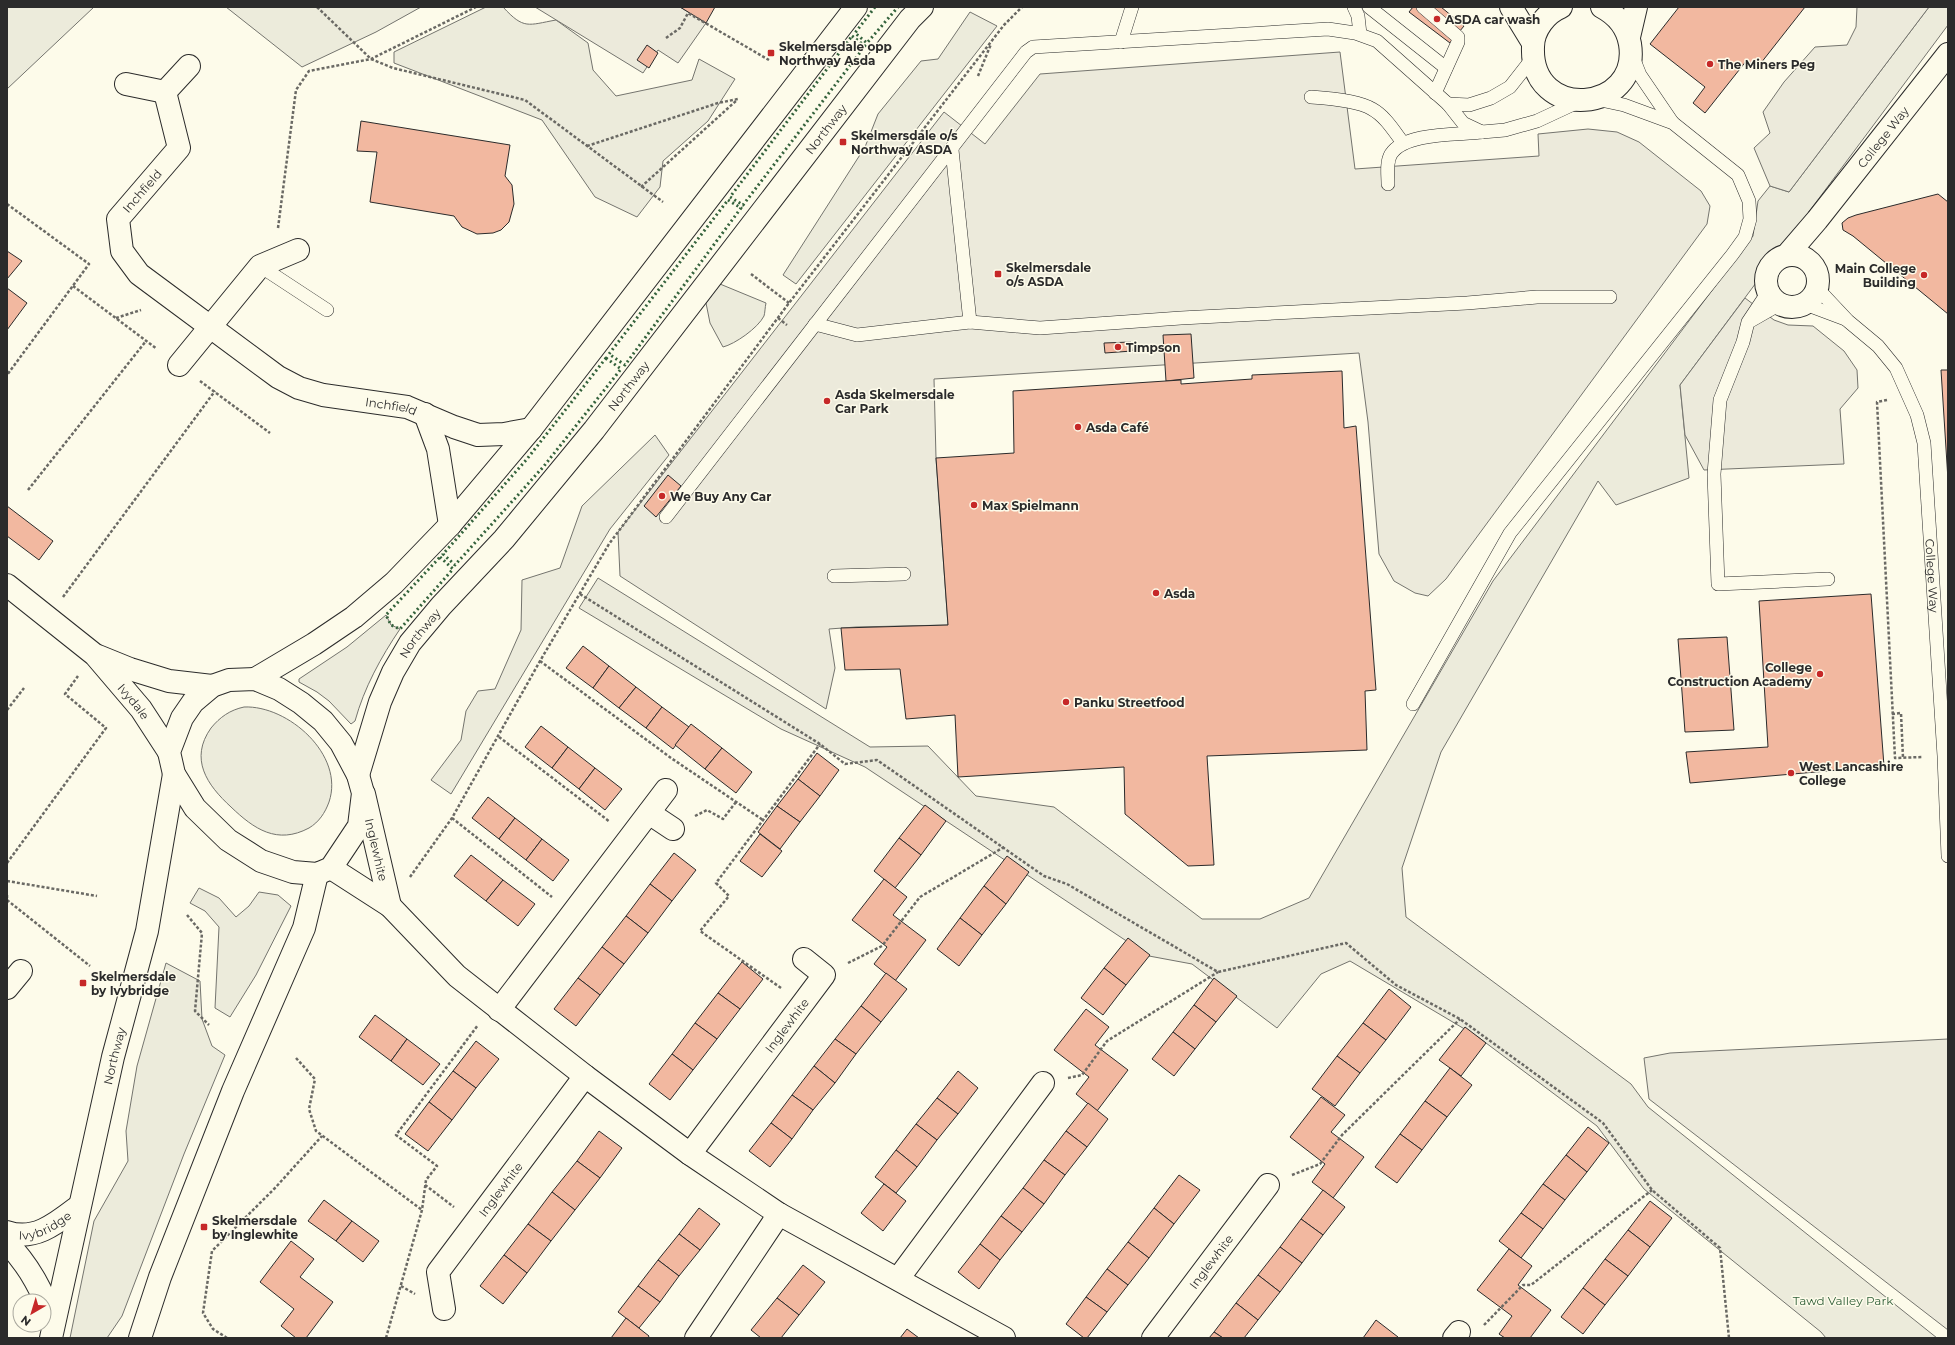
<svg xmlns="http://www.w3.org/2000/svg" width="1955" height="1345" font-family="Montserrat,sans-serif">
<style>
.green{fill:#ecebdb;stroke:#74746e}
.parking{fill:#eceadb;stroke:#74746e}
.building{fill:#f2b8a0;stroke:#2b2b2b}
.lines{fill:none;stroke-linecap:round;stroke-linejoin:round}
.service-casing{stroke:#2b2b2b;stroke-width:14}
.minor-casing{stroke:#2b2b2b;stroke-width:24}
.tertiary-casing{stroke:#2b2b2b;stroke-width:24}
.path{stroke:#6a6964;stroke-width:2.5;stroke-dasharray:3 2;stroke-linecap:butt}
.service{stroke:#fdfbea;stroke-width:13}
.minor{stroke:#fdfbea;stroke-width:22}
.tertiary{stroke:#fdfbea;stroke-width:22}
.hedge{stroke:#34623c;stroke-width:3;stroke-dasharray:2 3;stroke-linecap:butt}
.poi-dot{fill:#c62828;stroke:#fdfbea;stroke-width:1.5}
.labels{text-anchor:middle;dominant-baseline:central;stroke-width:3;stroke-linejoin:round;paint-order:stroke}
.poi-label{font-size:12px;font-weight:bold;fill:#2b2b2b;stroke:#fdfbea;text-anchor:start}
.street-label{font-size:12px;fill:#2b2b2b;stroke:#fdfbea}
.park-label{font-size:12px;fill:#34623c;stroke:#fdfbea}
</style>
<rect width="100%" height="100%" fill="#fdfbea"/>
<!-- green -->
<g class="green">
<path d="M7 7H94L7 89Z"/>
<path d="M226 7H421L376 32 302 67Z"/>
<path d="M486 7H503C524 30 528 25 556 20L588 43 593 70 616 96 692 80 699 59 735 79 708 121 663 161 660 187 637 217 595 197 542 120 394 63V52Z"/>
<path d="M1929 7H1948V25L1680 385 1689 478 1616 505 1598 481 1441 752 1402 868 1406 917 1631 1084 1648 1107 1937 1338H1826L1821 1332 1644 1189 1597 1126 1478 1037 1350 961 1321 974 1277 1028 1192 964 1149 956 865 767 781 729 579 608 598 578 870 747 928 746 976 796 1054 807 1202 919H1260L1309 898 1493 581 1753 236 1758 201 1770 186 1789 192Z"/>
<path d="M970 12 997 26 796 284 783 275 865 147 878 114 921 61 938 59Z"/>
<path d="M720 284 766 303C765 307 765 313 764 316 758 328 735 344 723 347L710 323 706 303Z"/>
<path d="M655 435 669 455 610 529 451 794 431 780 461 740 466 711 478 691 495 689 521 630 522 580 560 568 582 506Z"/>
<path d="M386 615 391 625 400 629C381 657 364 688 355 721L351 724 329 701 317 692 299 682V679L347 647Z"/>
<path d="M244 707C288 705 345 755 329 802 325 813 319 822 309 828 277 845 254 829 231 807 207 785 189 759 211 728 220 717 230 710 244 707Z"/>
<path d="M199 888 219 898 236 917 249 906 259 892 278 895 291 906 256 975 230 1017 215 1008 219 927 205 911 190 903Z"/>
<path d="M166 963 200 981 202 1019 212 1046 225 1055 184 1154 122 1316 107 1338H70L94 1221 128 1161 126 1131 137 1066Z"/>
</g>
<!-- parking -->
<g class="parking">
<path d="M535 7H680L706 23 678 63 658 50 643 73Z"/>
<path d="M1857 7H1929L1789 192 1770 186 1754 148 1770 133 1763 112 1784 82 1815 47 1847 45 1856 27Z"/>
<path d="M1340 52 1355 169 1539 156 1538 134 1588 129 1617 132 1639 142 1701 191 1710 206 1707 224 1446 579 1428 596 1415 593 1394 581 1379 554 1368 422 1359 353 934 379 936 458 948 625 856 627 829 629 835 668 826 709 620 576 618 532 944 112 985 144 1040 74Z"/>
<path d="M1745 298 1774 320 1788 325 1813 326 1844 351 1857 370 1858 388 1840 409 1844 464 1704 470 1685 435 1680 385Z"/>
<path d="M1948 1039V1330L1649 1099 1644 1058 1670 1053Z"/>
</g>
<!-- building -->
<g class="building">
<path d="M680 7H715L706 23Z"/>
<path d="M1413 7H1441L1464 26 1450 43 1409 12Z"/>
<path d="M1679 7H1805L1757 68 1747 60 1705 113 1693 103 1705 87 1650 44Z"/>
<path d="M647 45 658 53 649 68 637 60Z"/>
<path d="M361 121 510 145 505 176 512 185 514 204 509 222 501 230 493 233 477 234 462 227 454 216 370 202 377 152 357 151Z"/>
<path d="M1938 194 1948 202V314L1853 236 1843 230 1842 223 1848 218 1856 215Z"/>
<path d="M7 251 22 261 7 279Z"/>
<path d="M7 288 27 303 7 330Z"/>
<path d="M1191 334 1194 378 1166 381 1163 335Z"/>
<path d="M1131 342 1132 351 1105 353 1104 343Z"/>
<path d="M1941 370H1948V480Z"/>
<path d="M1342 371 1344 428 1356 426 1376 690 1365 691 1367 750 1207 756 1214 865 1188 866 1125 814 1124 767 958 777 955 715 906 719 900 669 845 670 841 628 948 625 936 458 1014 453 1013 391 1181 380V384L1252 379V375Z"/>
<path d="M668 475 681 486 656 517 644 506Z"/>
<path d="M7 506 53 541 39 560 7 536Z"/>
<path d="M1871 594 1884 766 1690 783 1686 752 1768 747 1759 601Z"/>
<path d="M1727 637 1734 730 1685 732 1678 639Z"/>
<path d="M583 646 609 666 593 688 566 668Z"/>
<path d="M609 666 636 687 619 708 593 688Z"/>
<path d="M636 687 662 707 646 728 619 708Z"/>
<path d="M662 707 689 727 673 749 646 728Z"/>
<path d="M691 724 722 748 705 769 675 745Z"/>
<path d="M541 726 568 747 552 768 525 747Z"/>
<path d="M568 747 595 768 579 789 552 768Z"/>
<path d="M722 748 752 772 736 793 705 769Z"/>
<path d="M817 753 839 770 820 796 798 779Z"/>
<path d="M595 768 622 789 605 810 579 789Z"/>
<path d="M798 779 820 796 800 822 777 806Z"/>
<path d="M488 797 515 818 499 839 472 818Z"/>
<path d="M925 805 946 821 921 855 899 838Z"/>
<path d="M777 806 800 822 780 849 758 832Z"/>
<path d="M515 818 542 839 526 860 499 839Z"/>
<path d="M760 834 782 851 762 877 740 861Z"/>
<path d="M899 838 921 855 895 888 874 871Z"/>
<path d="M542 839 569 860 553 881 526 860Z"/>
<path d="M674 853 696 870 672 901 650 884Z"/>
<path d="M471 855 503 880 486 901 454 876Z"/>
<path d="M1007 856 1029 872 1006 904 984 886Z"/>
<path d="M884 879 907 897 893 915 926 940 895 981 874 964 887 947 852 920Z"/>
<path d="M503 880 535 904 518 926 486 901Z"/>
<path d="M650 884 672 901 648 933 626 916Z"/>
<path d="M984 886 1006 904 982 935 960 918Z"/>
<path d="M626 916 648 933 624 964 602 947Z"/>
<path d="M960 918 982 935 959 966 937 949Z"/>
<path d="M1128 938 1150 955 1126 985 1104 968Z"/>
<path d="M602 947 624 964 600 995 578 978Z"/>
<path d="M742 962 763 979 740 1009 718 993Z"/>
<path d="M1104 968 1126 985 1103 1015 1081 998Z"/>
<path d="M886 973 907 989 881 1022 861 1006Z"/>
<path d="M578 978 600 995 576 1026 554 1009Z"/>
<path d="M1214 978 1237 996 1216 1022 1194 1005Z"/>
<path d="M1389 989 1411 1007 1386 1040 1363 1023Z"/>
<path d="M718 993 740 1009 717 1039 695 1023Z"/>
<path d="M1194 1005 1216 1022 1195 1049 1173 1032Z"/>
<path d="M861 1006 881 1022 856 1054 835 1039Z"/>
<path d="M1086 1009 1109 1027 1095 1045 1128 1070 1097 1111 1076 1094 1089 1077 1054 1050Z"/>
<path d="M375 1015 407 1039 391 1061 359 1037Z"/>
<path d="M695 1023 717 1039 693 1070 672 1054Z"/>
<path d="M1363 1023 1386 1040 1360 1073 1337 1056Z"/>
<path d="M1465 1027 1486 1043 1461 1076 1439 1060Z"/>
<path d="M1173 1032 1195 1049 1174 1076 1152 1059Z"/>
<path d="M407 1039 440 1064 423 1085 391 1061Z"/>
<path d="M835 1039 856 1054 835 1083 814 1066Z"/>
<path d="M476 1041 499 1059 476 1088 453 1071Z"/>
<path d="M672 1054 693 1070 670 1100 649 1084Z"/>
<path d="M1337 1056 1360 1073 1335 1106 1312 1089Z"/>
<path d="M814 1066 835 1083 813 1110 792 1095Z"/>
<path d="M1450 1068 1472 1085 1447 1117 1425 1101Z"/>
<path d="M453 1071 476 1088 452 1120 429 1102Z"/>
<path d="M958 1071 978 1088 958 1114 937 1098Z"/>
<path d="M792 1095 813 1110 792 1139 771 1123Z"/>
<path d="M1321 1097 1345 1115 1331 1132 1364 1157 1333 1198 1312 1182 1325 1164 1290 1137Z"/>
<path d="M937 1098 958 1114 937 1140 916 1124Z"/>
<path d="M1425 1101 1447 1117 1422 1150 1400 1134Z"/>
<path d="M429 1102 452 1120 428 1151 405 1134Z"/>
<path d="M1088 1103 1108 1119 1087 1147 1066 1131Z"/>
<path d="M771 1123 792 1139 770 1167 749 1151Z"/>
<path d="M916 1124 937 1140 917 1167 896 1150Z"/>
<path d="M1588 1127 1609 1143 1587 1172 1566 1155Z"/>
<path d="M599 1131 622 1148 600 1178 577 1161Z"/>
<path d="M1066 1131 1087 1147 1065 1175 1044 1160Z"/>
<path d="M1400 1134 1422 1150 1397 1183 1375 1167Z"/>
<path d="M896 1150 917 1167 896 1193 875 1177Z"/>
<path d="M1566 1155 1587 1172 1565 1200 1543 1184Z"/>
<path d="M1044 1160 1065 1175 1044 1204 1023 1188Z"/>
<path d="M577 1161 600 1178 575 1210 552 1192Z"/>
<path d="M1179 1175 1200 1190 1174 1224 1154 1208Z"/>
<path d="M884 1184 906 1201 883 1231 861 1213Z"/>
<path d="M1543 1184 1565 1200 1543 1229 1521 1213Z"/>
<path d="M1023 1188 1044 1204 1022 1232 1001 1216Z"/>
<path d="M1323 1190 1345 1207 1323 1235 1301 1219Z"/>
<path d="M552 1192 575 1210 551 1241 528 1224Z"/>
<path d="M324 1200 352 1221 336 1241 308 1221Z"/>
<path d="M1650 1201 1672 1218 1650 1247 1628 1230Z"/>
<path d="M699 1208 720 1224 700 1250 679 1234Z"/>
<path d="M1154 1208 1174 1224 1149 1258 1128 1242Z"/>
<path d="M1521 1213 1543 1229 1521 1258 1499 1241Z"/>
<path d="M1001 1216 1022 1232 1000 1260 980 1244Z"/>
<path d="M1301 1219 1323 1235 1302 1263 1280 1247Z"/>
<path d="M352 1221 379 1241 363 1262 336 1241Z"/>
<path d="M528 1224 551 1241 527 1273 504 1255Z"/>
<path d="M1628 1230 1650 1247 1628 1276 1605 1259Z"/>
<path d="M679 1234 700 1250 679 1276 658 1260Z"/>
<path d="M291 1241 314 1259 300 1277 333 1302 306 1338H296L281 1326 294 1309 260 1282Z"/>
<path d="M1128 1242 1149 1258 1128 1285 1107 1269Z"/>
<path d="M980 1244 1000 1260 979 1289 958 1272Z"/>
<path d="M1280 1247 1302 1263 1280 1292 1258 1275Z"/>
<path d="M1509 1249 1532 1266 1518 1285 1551 1310 1530 1338H1505L1499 1334 1512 1316 1477 1290Z"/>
<path d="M504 1255 527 1273 503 1304 480 1286Z"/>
<path d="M1605 1259 1628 1276 1605 1305 1583 1288Z"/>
<path d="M658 1260 679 1276 660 1302 638 1286Z"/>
<path d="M803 1265 825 1282 799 1315 777 1298Z"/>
<path d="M1107 1269 1128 1285 1107 1312 1086 1297Z"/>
<path d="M1258 1275 1280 1292 1258 1320 1236 1303Z"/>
<path d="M638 1286 660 1302 639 1328 618 1312Z"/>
<path d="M1583 1288 1605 1305 1583 1334 1561 1317Z"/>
<path d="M1086 1297 1107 1312 1087 1338H1084L1066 1324Z"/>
<path d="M777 1298 799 1315 781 1338H761L751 1330Z"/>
<path d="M1236 1303 1258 1320 1244 1338H1223L1214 1332Z"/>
<path d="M626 1318 649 1336 648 1338H611Z"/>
<path d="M1376 1320 1398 1337 1397 1338H1363Z"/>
<path d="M907 1329 919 1338H900Z"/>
<path d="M1214 1332 1223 1338H1209Z"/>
</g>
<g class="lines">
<!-- service casing -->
<g class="service-casing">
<g id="service">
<path d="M1354 7 1358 16 1360 34"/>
<path d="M1369 7 1446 68"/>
<path d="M1423 7 1458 37V42L1435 93"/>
<path d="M1121 42 1132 7"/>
<path d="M1632 55 1640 75 1672 122"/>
<path d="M1311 97C1326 98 1359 101 1372 109 1385 116 1394 131 1403 143"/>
<path d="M1448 104 1469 105 1491 98 1510 87 1532 59"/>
<path d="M952 150 970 322"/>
<path d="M1388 184C1388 175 1386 162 1391 154 1405 132 1458 135 1482 132"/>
<path d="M260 266 327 310"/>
<path id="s1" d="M1817 288 1848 321 1878 346 1896 368 1917 415 1924 443 1944 756 1948 856"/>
<path d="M1768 292 1748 322 1743 342 1720 400 1714 474 1718 584 1828 579"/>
<path d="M1805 304 1845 319"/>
<path d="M1752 320 1780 304"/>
<path d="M815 324 857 335 970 322 1040 328 1181 318 1467 303 1537 297H1610"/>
<path d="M666 517 1026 52 1033 47 1328 29 1355 33 1377 41 1448 104 1463 123 1482 132 1505 130 1537 121 1580 101"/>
<path d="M834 576 904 574"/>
<path d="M1413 704 1510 533 1732 255 1745 237 1750 219 1749 201 1738 175 1673 123 1624 105 1596 99"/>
</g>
</g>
<!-- minor casing -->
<g class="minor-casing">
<g id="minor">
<path d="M1511 7 1533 43"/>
<path d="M1561 7C1546 13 1533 30 1533 47 1530 123 1641 113 1630 44 1627 27 1617 15 1602 7"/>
<path d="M1629 37 1636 7"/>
<path d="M126 84 165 92 189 66"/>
<path id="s2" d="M165 92 179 148 118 219 122 251 139 274 278 377 299 388 323 395 407 407 454 427 478 435 504 434 531 429"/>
<path id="s3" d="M1787 255 1817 220 1948 54"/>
<circle cx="1792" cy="281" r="26"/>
<path d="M179 365 260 266 298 250"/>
<path d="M425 414 438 449 450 525"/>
<path id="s4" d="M7 585 95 655 141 709 169 752"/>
<path d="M98 656 130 669 169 681 212 686"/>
<path id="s5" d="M364 794 390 906"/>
<path d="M649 813 673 829"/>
<path d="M331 868 390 906 457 976 585 1076 690 1154 779 1214 1004 1338"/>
<path d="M7 988 21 971"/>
<path d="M499 1010 666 790"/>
<path id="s6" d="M690 1154 824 975 804 959"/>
<path id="s7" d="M7 1232C35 1242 58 1222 79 1206"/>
<path d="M7 1243C30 1266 43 1293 54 1322"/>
<path d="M898 1279 1043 1083"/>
<path id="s8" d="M444 1309 438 1272 585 1076"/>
<path d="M696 1338 779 1214"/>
<path id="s9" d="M1153 1338 1268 1185"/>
<path d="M1454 1338 1459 1332"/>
</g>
</g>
<!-- tertiary casing -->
<g class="tertiary-casing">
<g id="tertiary">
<path d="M255 679 314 644 354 617 394 583 450 525 531 429 856 7"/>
<path d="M255 679 279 689 301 703 323 721 341 743 358 775 363 793 359 826 331 868 317 874 293 872 261 861 228 840 195 808 174 774 169 752 182 718 193 702 212 686 229 680Z"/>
<path id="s10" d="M358 775 380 702 393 672 410 643 441 606 504 539 594 430 910 19 922 7"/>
<path id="s11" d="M51 1338 113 1057 147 931 174 774"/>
<path d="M140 1338 160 1277 233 1091 304 928 317 874"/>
</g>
</g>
<!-- path -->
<g class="path">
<path d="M317 7 371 59 393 68 525 100 663 202"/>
<path d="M666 38 680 28 688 13 769 60"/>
<path d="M978 76 991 44"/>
<path d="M587 146 718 103 738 99"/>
<path d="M641 187 737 100"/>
<path d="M7 204 89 264 7 375"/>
<path d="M278 228 296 90 309 71 371 59 476 7"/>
<path d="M751 274 789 303"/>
<path d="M73 286 157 349"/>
<path d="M116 318 141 310"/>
<path d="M778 318 787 325"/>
<path d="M200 381 270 433"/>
<path d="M1887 400 1877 402 1895 758 1922 757"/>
<path d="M28 490 146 341"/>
<path d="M580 594 820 744 845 764 877 760 1044 876 1067 884 1218 972 1346 943 1396 985 1460 1019 1603 1123 1652 1190 1720 1248 1729 1338"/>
<path d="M63 597 215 391"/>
<path d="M540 661 671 758 763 820"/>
<path d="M7 710 24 688"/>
<path d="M1892 714 1901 713 1903 758"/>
<path d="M499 737 610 822"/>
<path d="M695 816 707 810 723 819 736 802"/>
<path d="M452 818 552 897"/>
<path d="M7 863 106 728 65 694 78 676"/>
<path d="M410 877 452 818 540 661 609 544 789 303 1004 25 1022 7"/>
<path d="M7 881 97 896"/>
<path d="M7 895V900L90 966"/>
<path d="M187 915 202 933 195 1011 209 1025"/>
<path d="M848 963 882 946 920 897 1004 847"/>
<path d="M781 988 700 931 729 896 716 883 820 744"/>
<path d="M296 1058 315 1079 309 1109 316 1131 422 1210"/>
<path d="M1068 1078 1082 1075 1107 1041 1218 972"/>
<path d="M1292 1175 1320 1164 1342 1135 1460 1019"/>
<path d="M425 1185 454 1207"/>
<path d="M401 1286 415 1294"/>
<path d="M1484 1325 1523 1285H1531L1652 1190"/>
<path d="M227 1338 213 1329 203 1313 212 1251 275 1188 322 1136"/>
<path d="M386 1338 422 1210 426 1180 437 1166 396 1135 478 1025"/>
</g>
<!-- service -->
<use href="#service" class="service"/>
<!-- minor -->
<use href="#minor" class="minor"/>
<!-- tertiary -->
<use href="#tertiary" class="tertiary"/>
<!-- hedge -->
<g class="hedge">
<path d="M875 7 855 33 867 43 898 7"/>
<path d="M852 36 865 46 743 205 730 197Z"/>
<path d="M728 200 741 208 625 365 609 354Z"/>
<path d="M606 358 621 369 544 466 455 565 443 554 527 459Z"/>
<path d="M440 557 453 569 400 629 391 625 386 615Z"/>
</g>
</g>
<!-- markers -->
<g class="poi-dot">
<circle cx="1437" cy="19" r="4"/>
<rect x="767" y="49" width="8" height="8" rx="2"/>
<circle cx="1710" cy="64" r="4"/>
<rect x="839" y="138" width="8" height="8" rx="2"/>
<rect x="994" y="270" width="8" height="8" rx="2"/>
<circle cx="1924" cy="275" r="4"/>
<circle cx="1118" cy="347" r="4"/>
<circle cx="827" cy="401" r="4"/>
<circle cx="1078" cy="427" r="4"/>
<circle cx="662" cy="496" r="4"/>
<circle cx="974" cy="505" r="4"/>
<circle cx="1156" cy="593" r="4"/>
<circle cx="1820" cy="674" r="4"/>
<circle cx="1066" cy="702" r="4"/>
<circle cx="1791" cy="773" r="4"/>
<rect x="79" y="979" width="8" height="8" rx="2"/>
<rect x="200" y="1223" width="8" height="8" rx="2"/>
</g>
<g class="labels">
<!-- poi labels -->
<g class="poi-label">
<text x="1445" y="19">ASDA car wash</text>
<text x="779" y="46">Skelmersdale opp<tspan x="779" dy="14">Northway Asda</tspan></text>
<text x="1718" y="64">The Miners Peg</text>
<text x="851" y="135">Skelmersdale o/s<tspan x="851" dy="14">Northway ASDA</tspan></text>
<text x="1006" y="267">Skelmersdale<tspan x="1006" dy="14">o/s ASDA</tspan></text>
<text x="1916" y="268" text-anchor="end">Main College<tspan x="1916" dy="14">Building</tspan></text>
<text x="1126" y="347">Timpson</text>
<text x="835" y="394">Asda Skelmersdale<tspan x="835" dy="14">Car Park</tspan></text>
<text x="1086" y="427">Asda Café</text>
<text x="670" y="496">We Buy Any Car</text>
<text x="982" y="505">Max Spielmann</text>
<text x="1164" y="593">Asda</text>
<text x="1812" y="667" text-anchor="end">College<tspan x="1812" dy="14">Construction Academy</tspan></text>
<text x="1074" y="702">Panku Streetfood</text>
<text x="1799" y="766">West Lancashire<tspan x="1799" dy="14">College</tspan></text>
<text x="91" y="976">Skelmersdale<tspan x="91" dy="14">by Ivybridge</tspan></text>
<text x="212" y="1220">Skelmersdale<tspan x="212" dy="14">by Inglewhite</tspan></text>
</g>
<!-- street labels -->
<g class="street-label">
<text stroke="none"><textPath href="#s10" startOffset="804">Northway</textPath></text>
<text stroke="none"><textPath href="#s3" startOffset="152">College Way</textPath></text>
<text transform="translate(142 191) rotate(-49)">Inchfield</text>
<text stroke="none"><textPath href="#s10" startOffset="480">Northway</textPath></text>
<text stroke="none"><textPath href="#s2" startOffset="503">Inchfield</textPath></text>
<text stroke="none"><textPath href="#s1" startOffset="326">College Way</textPath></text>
<text stroke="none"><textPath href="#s10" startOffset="156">Northway</textPath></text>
<text stroke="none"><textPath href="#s4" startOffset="173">Ivydale</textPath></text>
<text stroke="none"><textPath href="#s5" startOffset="57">Inglewhite</textPath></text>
<text stroke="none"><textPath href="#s6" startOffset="161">Inglewhite</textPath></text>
<text stroke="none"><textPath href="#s11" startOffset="289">Northway</textPath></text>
<text stroke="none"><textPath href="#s8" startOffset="141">Inglewhite</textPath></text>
<text stroke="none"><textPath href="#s7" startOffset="40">Ivybridge</textPath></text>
<text stroke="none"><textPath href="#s9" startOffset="96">Inglewhite</textPath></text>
</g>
<!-- park labels -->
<g class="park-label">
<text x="1843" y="1300">Tawd Valley Park</text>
</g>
</g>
<!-- border -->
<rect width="1955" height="1345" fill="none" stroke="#2b2b2b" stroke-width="16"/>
<!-- north arrow -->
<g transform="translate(32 1313) rotate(218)"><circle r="19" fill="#fdfbea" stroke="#a9a89e"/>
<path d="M0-3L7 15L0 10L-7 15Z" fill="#c62828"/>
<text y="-6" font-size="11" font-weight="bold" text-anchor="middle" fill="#2b2b2b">N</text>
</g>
</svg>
